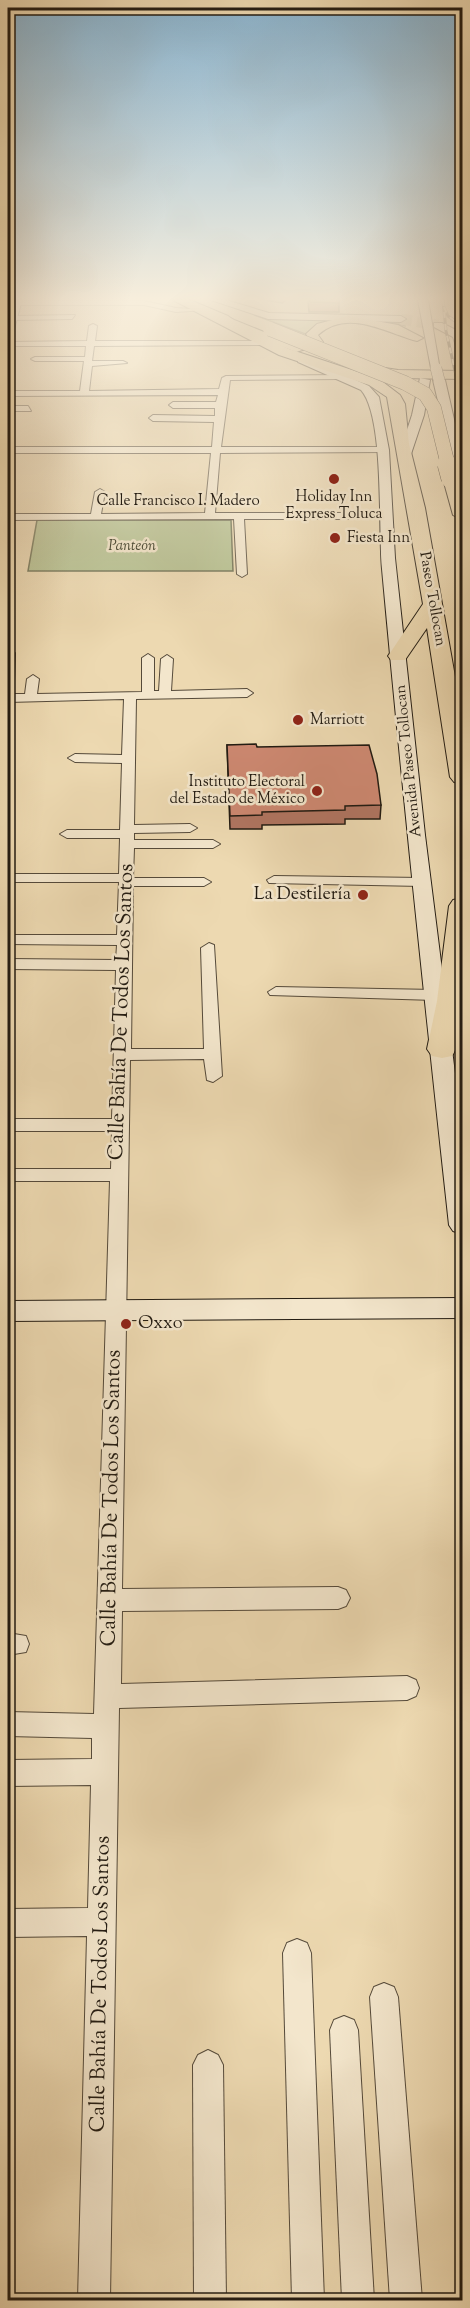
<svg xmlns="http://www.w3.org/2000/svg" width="470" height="2308" font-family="'Sorts Mill Goudy',serif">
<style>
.green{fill:#b4c08f;stroke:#6b6e50;stroke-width:1.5}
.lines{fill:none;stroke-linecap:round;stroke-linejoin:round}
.secondary-tunnel{stroke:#c4b391;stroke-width:11;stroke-dasharray:11 5;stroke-linecap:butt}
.street-casing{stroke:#554a3a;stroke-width:2}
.secondary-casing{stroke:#221b12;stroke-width:2}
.primary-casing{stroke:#221b12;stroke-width:2}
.highway-casing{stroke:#221b12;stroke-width:2}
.street{fill:#f3e6cc;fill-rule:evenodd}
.secondary{fill:#f3e6cc;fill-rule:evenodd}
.primary{fill:#edd9b1;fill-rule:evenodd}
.highway{fill:#edd9b1;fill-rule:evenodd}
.rail-casing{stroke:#221b12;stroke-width:3}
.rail{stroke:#f3e6cc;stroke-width:2;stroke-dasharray:6;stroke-linecap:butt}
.secondary-bridge-casing{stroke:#221b12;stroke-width:12;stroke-linecap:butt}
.highway-bridge-far1-casing{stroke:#221b12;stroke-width:15;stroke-linecap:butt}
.highway-bridge-casing{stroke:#221b12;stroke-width:20;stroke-linecap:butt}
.secondary-bridge{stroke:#f3e6cc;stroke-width:11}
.highway-bridge-far1{stroke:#edd9b1;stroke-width:14}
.highway-bridge{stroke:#edd9b1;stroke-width:19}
.wall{fill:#b07561;stroke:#221b12;stroke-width:1.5}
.building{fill:#cd8871;stroke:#221b12;stroke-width:1.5}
.poi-dot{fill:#8f2418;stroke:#f3e6cc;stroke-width:2}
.labels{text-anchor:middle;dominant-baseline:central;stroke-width:5;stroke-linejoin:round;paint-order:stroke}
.far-poi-label{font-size:15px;fill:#221b12;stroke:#f3e6cc;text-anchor:start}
.far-street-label{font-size:15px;fill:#221b12;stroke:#f3e6cc}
.far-park-label{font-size:15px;font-style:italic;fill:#4e4d38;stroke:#f3e6cc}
.poi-label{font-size:18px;fill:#221b12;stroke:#f3e6cc;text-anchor:end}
.near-street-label{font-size:21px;fill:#221b12;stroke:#f3e6cc}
</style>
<rect width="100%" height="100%" fill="#edd9b1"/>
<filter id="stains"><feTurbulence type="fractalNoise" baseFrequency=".00333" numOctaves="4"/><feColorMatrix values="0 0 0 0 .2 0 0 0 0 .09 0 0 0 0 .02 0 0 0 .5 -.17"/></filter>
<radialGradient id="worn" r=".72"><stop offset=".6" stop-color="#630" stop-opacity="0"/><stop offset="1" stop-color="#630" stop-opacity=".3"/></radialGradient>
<!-- green -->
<g class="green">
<path d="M254 315 403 320 405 326 388 321 343 320 308 335Z"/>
<path d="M37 520H231L233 571H28Z"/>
</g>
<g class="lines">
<!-- secondary-tunnel -->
<path class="secondary-tunnel" d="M401 319 438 325"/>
<!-- street casing -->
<g class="street-casing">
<g id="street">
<path d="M8 301H144L176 308 205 310 176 312 144 305H8Z"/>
<path d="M75 315 72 319 13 320 9 318 13 316Z"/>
<path d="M93 324 97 326 95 341H266L270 343 266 345 94 346 92 361H123L127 363 92 366 89 391 219 389 222 378 226 376 344 375 341 379 230 380 221 447H383L386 448V452L220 453 215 513H385L390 516 385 519H244L247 574 242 577 237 574 234 519 8 520V514H91L95 492 100 489 105 492 101 514 205 513 211 453H8V447H212L214 422 153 421 149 418 153 415 215 416V408H173L169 405 173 402H216L218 395 8 396V391H80L84 361H35L31 359 35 357H85L86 346H8V342L87 341 89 326Z"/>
<path d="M28 406 31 411H8V406Z"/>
<path d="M9 649 15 653 14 681 8 685Z"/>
<path d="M148 654 154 658V691H159L161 659 167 655 173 659 171 691 247 689 253 693 247 697 136 699 134 825 190 824 197 828 190 832 134 833V840H213L220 844 213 848H134L133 878H204L211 882 204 886H133L131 1049H204L201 948 209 943 214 945 222 1076 213 1082 207 1080 204 1059 130 1060 122 1589 338 1587 346 1590 350 1598 346 1606 338 1609 122 1611 121 1684 407 1676 416 1680 419 1688 416 1696 407 1700 119 1708 110 2300H78L87 1936 8 1937V1909L88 1908 91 1785 8 1786V1760L92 1759V1738L8 1736V1712L94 1714 110 1181H8V1169H111L112 1131H8V1119H112L116 970 8 969V959L116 960 117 945 8 944V935H117L119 882H8V874H119L120 838H67L60 834 67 830H120L122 763 75 762 68 758 75 754 122 755 124 699 8 702V694H25L27 679 33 675 39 679 37 694 142 692V658Z"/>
<path d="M274 876 422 878 429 882 422 886 269 883 267 880Z"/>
<path d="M276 987 435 990 443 995 435 1000 270 995 268 992Z"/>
<path d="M8 1633 26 1636 29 1644 26 1652 8 1655Z"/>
<path d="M297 1939 307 1943 311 1953 324 2300H292L283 1953 287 1943Z"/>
<path d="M384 1983 394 1987 398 1997 422 2300H390L370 1997 374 1987Z"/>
<path d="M344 2016 354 2020 358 2030 374 2300H342L330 2030 334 2020Z"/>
<path d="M208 2050 218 2055 223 2065 226 2300H194L193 2065 198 2055Z"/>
</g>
</g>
<!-- secondary casing -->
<g class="secondary-casing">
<g id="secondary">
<path d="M12 300H22L13 333 8 336V317Z"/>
<path d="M211 300H226L269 313 401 316 406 319 401 322 268 319Z"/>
<path d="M418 300H428L440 370 431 368Z"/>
<path d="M434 323H442L462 333V352L457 349 453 337 434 327Z"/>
<path d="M298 358H306L369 386 379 397 389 450 395 558 425 835 462 1129V1234L453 1231 449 1225C425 1006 402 788 382 569 378 530 385 417 361 390L298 362Z"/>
<path d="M439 377 445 380 462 454V482L456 478 433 380Z"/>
<path d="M420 378 430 380 424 415 410 457 404 461 398 457 412 415Z"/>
<path d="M462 1298V1318L8 1321V1301Z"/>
</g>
</g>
<!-- primary casing -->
<g class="primary-casing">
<g id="primary">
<path d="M348 316 398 325 423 338 417 341C386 333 348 308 318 335L323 342 321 344H313L306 334 317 324Z"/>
<path d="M219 317H227L306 349 296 352 219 321Z"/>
<path d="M365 365 398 370 462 371V379L398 378 361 372 359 369Z"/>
</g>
</g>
<!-- highway casing -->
<g class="highway-casing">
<g id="highway">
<path d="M173 300H190L228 316 246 329 289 349 379 379 400 395 405 404 409 444 425 508 462 716V784L454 782 450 777 427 628 405 660H391L388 656 423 604 387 397 369 385 279 355Z"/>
<path d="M451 474 457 475 462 489V520L453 515 443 479Z"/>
<path d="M462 898C465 928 468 1032 452 1056L442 1058 432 1056 427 1049 437 1001 449 906 453 900Z"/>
</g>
</g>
<!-- street -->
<use href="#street" class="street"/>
<!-- secondary -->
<use href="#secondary" class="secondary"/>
<!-- primary -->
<use href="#primary" class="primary"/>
<!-- highway -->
<use href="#highway" class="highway"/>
<!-- rail casing -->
<g class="rail-casing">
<g id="rail">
<path d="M443 300 446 331 462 402"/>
<path d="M444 307 448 316 462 326"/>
</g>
</g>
<!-- rail -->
<use href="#rail" class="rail"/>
<!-- secondary-bridge casing -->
<g class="secondary-bridge-casing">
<path id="secondary-bridge" d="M436 368 439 380"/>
</g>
<!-- highway-bridge-far1 casing -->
<g class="highway-bridge-far1-casing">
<path id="highway-bridge-far1" d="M270 329 405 383 425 394 434 408 448 465"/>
</g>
<!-- highway-bridge casing -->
<g class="highway-bridge-casing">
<path id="highway-bridge" d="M447 464 451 479"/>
</g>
<!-- secondary-bridge -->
<use href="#secondary-bridge" class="secondary-bridge"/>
<!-- highway-bridge-far1 -->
<use href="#highway-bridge-far1" class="highway-bridge-far1"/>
<!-- highway-bridge -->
<use href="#highway-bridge" class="highway-bridge"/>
</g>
<!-- wall -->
<g class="wall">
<path d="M265 300H287L282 303Z"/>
<path d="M308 300H339V312H309Z"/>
<path d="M227 745 257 747 381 805 380 819H345V824L262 825V829H230Z"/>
</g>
<!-- building -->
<g class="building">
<path d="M309 300H339V303L310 302Z"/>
<path d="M256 744 257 747 369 745 377 774 381 805 345 806V810L262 812V815L230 816 227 745Z"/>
</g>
<!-- sky -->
<linearGradient id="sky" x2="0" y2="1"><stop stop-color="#89b6d4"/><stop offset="0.48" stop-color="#f7eedc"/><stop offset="1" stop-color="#f7eedc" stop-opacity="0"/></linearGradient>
<rect width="470" height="623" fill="url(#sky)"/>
<!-- markers -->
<g class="poi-dot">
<circle cx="334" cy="479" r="6"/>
<circle cx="335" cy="538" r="6"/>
<circle cx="298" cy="720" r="6"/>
<circle cx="317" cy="791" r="6"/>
<circle cx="363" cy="895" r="6"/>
<circle cx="126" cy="1324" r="6"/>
</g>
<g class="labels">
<!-- far-poi labels -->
<g class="far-poi-label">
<text x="334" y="497" text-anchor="middle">Holiday Inn<tspan x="334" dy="17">Express Toluca</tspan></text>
<text x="347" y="538">Fiesta Inn</text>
<text x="310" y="720">Marriott</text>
<text x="305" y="782" text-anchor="end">Instituto Electoral<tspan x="305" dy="17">del Estado de México</tspan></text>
</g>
<!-- far-street labels -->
<g class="far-street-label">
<text x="178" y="501">Calle Francisco I. Madero</text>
<text transform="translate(432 599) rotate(80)">Paseo Tollocan</text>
<text transform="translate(409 761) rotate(-96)">Avenida Paseo Tollocan</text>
</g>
<!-- far-park labels -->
<g class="far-park-label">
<text x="132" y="546">Panteón</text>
</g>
<!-- poi labels -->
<g class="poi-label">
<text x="351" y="895">La Destilería</text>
<text x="138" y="1324" text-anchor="start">Oxxo</text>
</g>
<!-- near-street labels -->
<g class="near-street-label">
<text transform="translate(122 1012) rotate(-88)">Calle Bahía De Todos Los Santos</text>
<text transform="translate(112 1498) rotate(-89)">Calle Bahía De Todos Los Santos</text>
<text transform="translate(101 1984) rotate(-89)">Calle Bahía De Todos Los Santos</text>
</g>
</g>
<!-- margin -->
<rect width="470" height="2308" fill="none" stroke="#edd9b1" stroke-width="30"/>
<rect x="9" y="9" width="452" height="2290" fill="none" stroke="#221b12" stroke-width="3"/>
<rect x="15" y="15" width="440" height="2278" fill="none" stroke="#221b12" stroke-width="1.5"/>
<rect width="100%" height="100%" filter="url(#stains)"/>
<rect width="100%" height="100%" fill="url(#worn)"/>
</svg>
